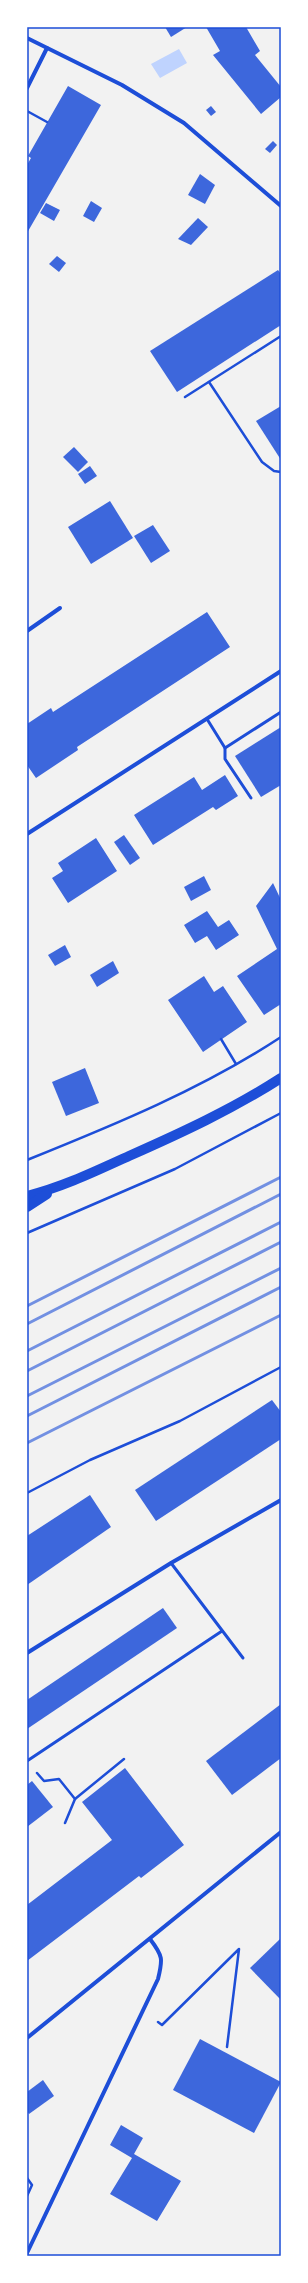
<svg xmlns="http://www.w3.org/2000/svg" width="308" height="2283" font-family="'Source Serif 4',serif">
<style>
.water{fill:#bfd3fe}
.building{fill:#3d67dc}
.lines{fill:none;stroke-linecap:round;stroke-linejoin:round}
.path{stroke:#1d4ed8;stroke-width:2.5}
.service{stroke:#1d4ed8;stroke-width:3}
.minor{stroke:#1d4ed8;stroke-width:4}
.primary{stroke:#1d4ed8;stroke-width:10}
.rail{stroke:#7290e2;stroke-width:3}
.neatline{fill:none;stroke:#1d4ed8;stroke-width:1.5}
</style>
<rect width="100%" height="100%" fill="#f2f2f2"/>
<!-- water -->
<path class="water" d="M179 49 187 63 160 78 151 64Z"/>
<!-- building -->
<g class="building">
<path d="M165 27H187L171 37Z"/>
<path d="M206 27H246L260 51 255 55 281 87V97L261 114 213 55 220 51Z"/>
<path d="M68 86 101 105 27 233V165L31 158 28 156Z"/>
<path d="M211 106 216 112 211 116 206 110Z"/>
<path d="M273 141 277 145 270 153 265 149Z"/>
<path d="M200 174 215 185 205 204 188 195Z"/>
<path d="M91 201 102 208 94 222 83 216Z"/>
<path d="M46 203 60 210 54 221 40 213Z"/>
<path d="M198 218 208 227 191 245 178 239Z"/>
<path d="M57 256 66 263 59 272 49 264Z"/>
<path d="M278 270 281 274V325L177 392 150 351Z"/>
<path d="M281 406V460L256 421Z"/>
<path d="M74 447 88 462 78 472 63 457Z"/>
<path d="M90 466 97 476 85 484 78 474Z"/>
<path d="M110 501 133 538 91 564 68 527Z"/>
<path d="M153 525 170 551 151 563 134 536Z"/>
<path d="M207 612 230 647 77 747 78 750 36 778 27 765V724L51 708 53 712Z"/>
<path d="M281 727V785L261 797 235 756Z"/>
<path d="M225 775 238 796 216 810 213 807 153 845 134 815 194 777 202 790Z"/>
<path d="M124 835 140 858 130 865 114 842Z"/>
<path d="M96 838 117 871 68 903 52 878 63 871 58 863Z"/>
<path d="M204 876 211 890 191 901 184 887Z"/>
<path d="M273 883 281 900V1004L264 1015 237 976 277 949 256 906Z"/>
<path d="M207 911 218 927 229 920 239 935 216 950 207 936 195 943 184 925Z"/>
<path d="M65 945 71 957 55 966 48 955Z"/>
<path d="M113 961 119 973 97 987 90 975Z"/>
<path d="M204 976 214 992 223 986 247 1022 203 1052 168 1000Z"/>
<path d="M85 1068 99 1103 66 1116 52 1082Z"/>
<path d="M272 1400 281 1412V1439L156 1521 135 1490Z"/>
<path d="M90 1495 111 1527 27 1585V1536Z"/>
<path d="M163 1608 177 1628 27 1729V1700Z"/>
<path d="M281 1704V1758L232 1795 206 1761Z"/>
<path d="M125 1768 184 1845 141 1878 139 1876 27 1961V1905L112 1840 82 1802Z"/>
<path d="M32 1781 53 1807 27 1827V1785Z"/>
<path d="M281 1938V2000L250 1968Z"/>
<path d="M200 2039 281 2082 254 2133 173 2090Z"/>
<path d="M43 2080 54 2096 29 2114 27 2111V2092Z"/>
<path d="M121 2125 143 2138 134 2154 181 2181 157 2221 110 2194 132 2158 110 2145Z"/>
</g>
<g class="lines">
<!-- path -->
<g class="path">
<path d="M27 111 47 122"/>
<path d="M209 382 262 462 274 471 281 472"/>
<path d="M185 397 281 336"/>
<path d="M221 1039 236 1064"/>
<path d="M27 1160C114 1125 202 1089 281 1037"/>
<path d="M27 1233 175 1169 281 1113"/>
<path d="M27 1493 90 1460 180 1421 281 1367"/>
<path d="M37 1773 44 1781 59 1779 75 1799"/>
<path d="M65 1823 75 1799 124 1759"/>
<path d="M158 2022 162 2025 239 1949 227 2047"/>
<path d="M27 2178 32 2185 27 2196"/>
</g>
<!-- service -->
<g class="service">
<path d="M207 719 225 748 281 712"/>
<path d="M225 748V759L251 798"/>
<path d="M171 1563 243 1658"/>
<path d="M27 1761 222 1631"/>
</g>
<!-- minor -->
<g class="minor">
<path d="M27 38 122 85 184 123 281 206"/>
<path d="M27 88 47 48"/>
<path d="M27 631 60 608"/>
<path d="M27 834 281 671"/>
<path d="M27 1653 171 1563 281 1500"/>
<path d="M27 2038 281 1832"/>
<path d="M27 2253 158 1979C163 1959 163 1956 150 1939"/>
</g>
<!-- primary -->
<g class="primary">
<path d="M27 1196C63 1187 96 1171 129 1156 181 1133 233 1109 281 1078"/>
<path d="M27 1207 47 1194"/>
</g>
<!-- rail -->
<g class="rail">
<path d="M27 1306 281 1177"/>
<path d="M27 1324 281 1194"/>
<path d="M27 1351 281 1222"/>
<path d="M27 1371 281 1242"/>
<path d="M27 1396 281 1268"/>
<path d="M27 1416 281 1287"/>
<path d="M27 1443 281 1315"/>
</g>
</g>
<!-- border -->
<rect width="308" height="2283" fill="none" stroke="#ffffff" stroke-width="56"/>
<rect x="28" y="28" width="252" height="2227" class="neatline"/>
</svg>
